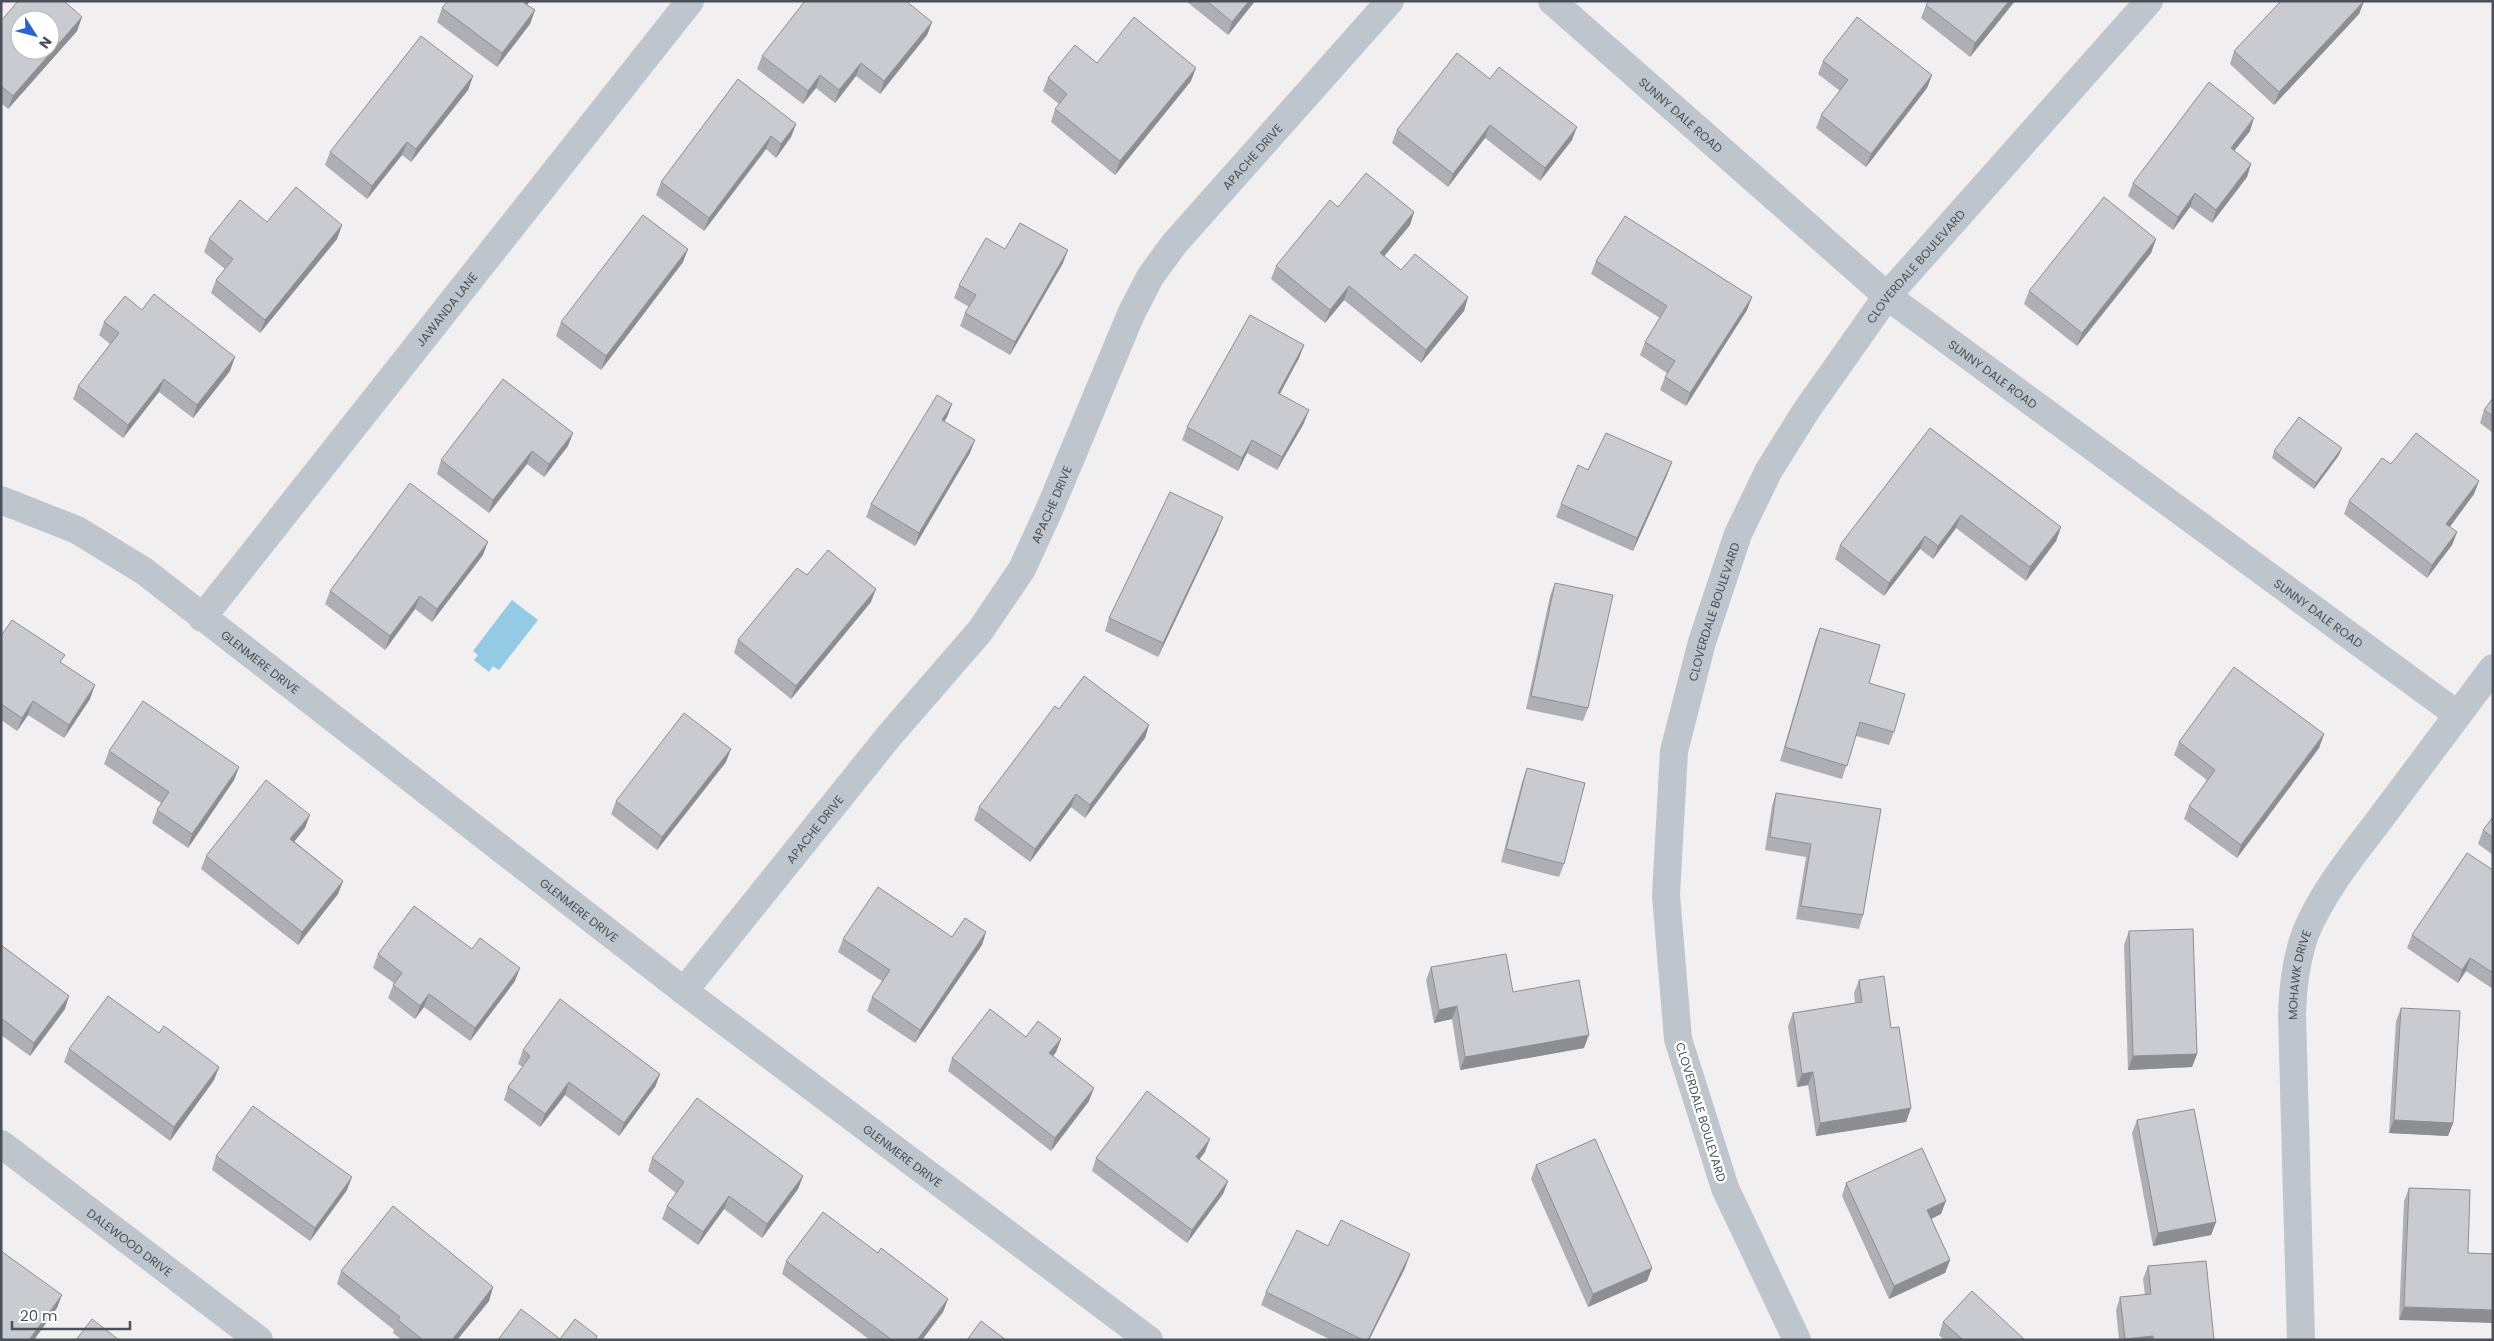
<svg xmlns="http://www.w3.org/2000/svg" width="2494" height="1341" font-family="Poppins,sans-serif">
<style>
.water{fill:#94cae3}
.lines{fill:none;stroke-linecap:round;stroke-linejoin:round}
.minor{stroke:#bfc5cc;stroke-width:28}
.wall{fill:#adafb4}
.shaded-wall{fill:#8d8e92}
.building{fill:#c9cbd1;stroke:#8d8e92;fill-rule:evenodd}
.labels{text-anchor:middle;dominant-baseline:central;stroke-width:5;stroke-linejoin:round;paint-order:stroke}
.street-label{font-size:12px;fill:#49505a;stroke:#fff}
</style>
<rect width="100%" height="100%" fill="#f1efef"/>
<!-- water -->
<path class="water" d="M512 600 538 620 499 670 493 666 489 672 474 660 478 655 473 651Z"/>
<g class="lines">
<!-- minor -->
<g class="minor">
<path id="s1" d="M1552 1 1887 296 2458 715"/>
<path id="s2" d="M1 500 77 530 144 571 684 991 1149 1340"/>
<path id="s3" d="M202 618 690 1"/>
<path id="s4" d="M684 991 889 736 980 631 1022 569 1050 508 1131 314 1150 277 1174 244 1390 1"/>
<path id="s5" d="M1 1144 259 1340"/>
<path id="s6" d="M1797 1340 1725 1188 1678 1039 1666 895 1674 751 1702 642 1738 534 1769 470 1806 411 1887 296 2149 1"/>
<path id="s7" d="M2301 1340 2292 1014C2293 986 2296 958 2306 932 2324 889 2356 851 2383 815 2420 766 2456 717 2493 668"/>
</g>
</g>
<!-- wall -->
<g class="wall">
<path d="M448 1H530L527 5 535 10 530 24 497 67 437 22 442 8Z"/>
<path d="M1186 1H1255L1228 35Z"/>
<path d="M2015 1 1970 57 1921 18 1926 5Z"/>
<path d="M2364 1 2359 14 2274 105 2230 64 2234 51Z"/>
<path d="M82 17 77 31 8 109 1 103V21Z"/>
<path d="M932 22 927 35 880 94 856 76 835 103 816 88 803 104 757 69 762 56Z"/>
<path d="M1823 61 1932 75 1927 88 1866 167 1816 128 1821 115 1840 91 1818 74Z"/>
<path d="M1097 63 1191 81 1115 175 1051 122 1055 109 1059 104 1043 91 1048 78Z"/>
<path d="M473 76 468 90 411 162 402 155 367 199 325 165 330 152Z"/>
<path d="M1490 79 1572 140 1540 181 1485 138 1448 187 1392 143 1397 130Z"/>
<path d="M796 124 791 137 776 158 766 149 704 231 656 195 661 182Z"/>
<path d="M2250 131 2234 151 2251 164 2247 177 2212 223 2190 207 2173 230 2128 196 2133 183Z"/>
<path d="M1338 207 1414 212 1410 225 1384 256 1401 270 1468 297 1464 311 1421 363 1344 300 1325 323 1271 279 1276 266Z"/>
<path d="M267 222 342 225 337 239 260 333 211 293 216 280 225 269 204 252 209 239Z"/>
<path d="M2156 239 2151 253 2077 346 2024 304 2029 291Z"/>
<path d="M1005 249 1063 263 1010 355 960 326 965 313 969 307 954 298 959 285Z"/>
<path d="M1596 261 1752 297 1747 310 1686 406 1660 390 1665 377 1667 373 1640 355 1645 342 1660 318 1591 274Z"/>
<path d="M683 262 601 370 556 336 561 322Z"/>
<path d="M142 310 230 371 193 418 159 392 123 438 73 399 78 386 110 344 99 335 104 322Z"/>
<path d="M1304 345 1299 358 1280 394 1304 423 1277 470 1247 453 1238 471 1182 440 1187 427Z"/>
<path d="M2493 398V433L2480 423 2484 410Z"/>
<path d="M952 404 947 417 944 422 970 453 915 546 866 517 871 504Z"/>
<path d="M1930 428 2061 527 2056 541 2026 581 1956 528 1933 559 1920 549 1884 596 1835 559 1840 545Z"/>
<path d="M568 446 544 477 527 464 489 513 437 474 441 460Z"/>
<path d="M2274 451 2339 455 2314 489 2272 458Z"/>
<path d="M1672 462 1667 475 1633 551 1556 517 1561 504 1588 470Z"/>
<path d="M2391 464 2474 494 2450 527 2457 532 2452 545 2427 578 2344 514 2349 501Z"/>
<path d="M1218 530 1158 657 1105 631 1109 618Z"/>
<path d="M483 555 432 622 415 609 385 650 325 604 330 591Z"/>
<path d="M807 575 871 602 791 699 734 653 738 640Z"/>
<path d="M1555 583 1588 708 1583 721 1526 709 1550 596Z"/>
<path d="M1820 628 1869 683 1894 732 1889 745 1856 736 1842 779 1780 761 1815 641Z"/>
<path d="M1 636 62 663 90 699 64 738 28 715 17 731 1 720Z"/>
<path d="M1059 709 1149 725 1145 738 1085 818 1071 807 1030 862 974 820 979 807Z"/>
<path d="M2324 734 2319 748 2237 858 2184 819 2189 806 2207 780 2174 755 2179 742Z"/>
<path d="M109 751 239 767 234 780 188 848 152 823 157 810 161 803 104 764Z"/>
<path d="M726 762 657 850 611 814 616 801Z"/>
<path d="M1527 768 1564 864 1559 877 1501 862 1522 782Z"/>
<path d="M1776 793 1863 915 1859 929 1796 919 1806 857 1765 850 1772 806Z"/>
<path d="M2493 817V855L2478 844 2483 830Z"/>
<path d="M305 828 294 841 343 881 338 894 298 945 201 869 206 856Z"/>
<path d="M2493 870V989L2466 971 2458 983 2407 948 2412 935Z"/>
<path d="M2129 931 2197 1054 2192 1067 2128 1070 2124 945Z"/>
<path d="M986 932 982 945 915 1043 867 1011 872 997 882 981 838 952 843 939 952 937Z"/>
<path d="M1 945 65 1009 30 1056 1 1035Z"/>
<path d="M378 954 515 981 470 1041 424 1007 415 1019 388 998 394 983 373 968Z"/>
<path d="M1431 967 1513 992 1584 1048 1460 1070 1452 1019 1434 1023 1426 980Z"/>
<path d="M1859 980 1891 1028 1911 1108 1906 1122 1816 1136 1808 1085 1797 1087 1788 1026 1793 1013 1855 1003 1854 993Z"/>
<path d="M2401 1008 2453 1123 2448 1136 2389 1133 2396 1021Z"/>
<path d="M159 1033 219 1067 214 1080 170 1141 64 1062 69 1049Z"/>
<path d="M1026 1037 1061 1039 1056 1052 1053 1056 1089 1101 1051 1151 948 1071 952 1058Z"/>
<path d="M523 1050 660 1074 655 1087 619 1136 565 1095 540 1127 504 1100 508 1087 523 1067 518 1064Z"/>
<path d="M2137 1120 2216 1222 2211 1235 2153 1246 2132 1133Z"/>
<path d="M1205 1152 1199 1160 1228 1181 1223 1194 1187 1243 1092 1171 1096 1158Z"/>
<path d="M216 1156 347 1190 310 1241 212 1170Z"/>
<path d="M652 1158 803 1176 798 1189 762 1238 724 1209 698 1245 662 1219 667 1206 676 1193 648 1171Z"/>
<path d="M1536 1165 1652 1268 1647 1281 1588 1307 1531 1179Z"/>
<path d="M1846 1183 1941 1214 1931 1219 1950 1260 1945 1273 1889 1299 1842 1196Z"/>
<path d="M2409 1188 2470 1190 2399 1320 2404 1201Z"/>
<path d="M1328 1246 1405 1268 1369 1340H1331L1261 1305 1266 1292Z"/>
<path d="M878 1253 948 1299 943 1312 922 1340H870L782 1274 786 1261Z"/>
<path d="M2148 1266 2214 1340H2119L2116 1310 2120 1297 2145 1295 2143 1279Z"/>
<path d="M341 1271 493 1287 489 1301 457 1340H402L393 1333 394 1330 337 1284Z"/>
<path d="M1943 1322 2025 1340H1944L1939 1335Z"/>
</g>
<!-- shaded-wall -->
<g class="shaded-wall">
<path d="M525 1H530L519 16 524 3Z"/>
<path d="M1249 1H1255L1228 35 1232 22Z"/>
<path d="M2009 1H2015L1970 57 1975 43Z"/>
<path d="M2364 1 2359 14 2274 105 2279 92Z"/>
<path d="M535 10 530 24 497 67 502 53Z"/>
<path d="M82 17 77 31 8 109 13 96Z"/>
<path d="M932 22 927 35 880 94 884 81Z"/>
<path d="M861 63 856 76 835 103 839 90Z"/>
<path d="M1196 68 1191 81 1115 175 1120 161Z"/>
<path d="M820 75 816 88 803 104 808 91Z"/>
<path d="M1932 75 1927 88 1866 167 1871 154Z"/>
<path d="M473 76 468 90 411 162 416 149Z"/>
<path d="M2254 118 2250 131 2226 161 2231 148Z"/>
<path d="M796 124 791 137 776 158 781 144Z"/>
<path d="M1490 125 1485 138 1448 187 1453 174Z"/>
<path d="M1577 127 1572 140 1540 181 1545 168Z"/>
<path d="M771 136 766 149 704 231 709 218Z"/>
<path d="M407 142 402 155 367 199 372 186Z"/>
<path d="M2251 164 2247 177 2212 223 2216 210Z"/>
<path d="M2195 193 2190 207 2173 230 2178 217Z"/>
<path d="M1414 212 1410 225 1376 266 1380 253Z"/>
<path d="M342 225 337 239 260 333 265 320Z"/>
<path d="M2156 239 2151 253 2077 346 2082 333Z"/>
<path d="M688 249 683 262 601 370 606 356Z"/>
<path d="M1068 250 1063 263 1010 355 1015 342Z"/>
<path d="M1349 286 1344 300 1325 323 1330 310Z"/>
<path d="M1468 297 1464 311 1421 363 1426 350Z"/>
<path d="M1752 297 1747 310 1686 406 1690 393Z"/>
<path d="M1304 345 1299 358 1273 406 1278 393Z"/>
<path d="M235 357 230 371 193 418 197 405Z"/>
<path d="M164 379 159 392 123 438 128 425Z"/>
<path d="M952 404 947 417 937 433 942 420Z"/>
<path d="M1309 410 1304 423 1277 470 1282 457Z"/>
<path d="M573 433 568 446 544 477 549 464Z"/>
<path d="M975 440 970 453 915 546 919 533Z"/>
<path d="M1252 440 1247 453 1238 471 1242 458Z"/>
<path d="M2342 448 2339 455 2314 489 2316 483Z"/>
<path d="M532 451 527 464 489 513 493 500Z"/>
<path d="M1672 462 1667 475 1633 551 1637 538Z"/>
<path d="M2479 481 2474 494 2442 537 2446 524Z"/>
<path d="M1961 515 1956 528 1933 559 1938 546Z"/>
<path d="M1223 517 1218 530 1158 657 1163 643Z"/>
<path d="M2061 527 2056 541 2026 581 2030 567Z"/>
<path d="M2457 532 2452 545 2427 578 2432 565Z"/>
<path d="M1925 536 1920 549 1884 596 1889 583Z"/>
<path d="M488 542 483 555 432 622 437 609Z"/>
<path d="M876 589 871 602 791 699 796 686Z"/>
<path d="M420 596 415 609 385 650 390 636Z"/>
<path d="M95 685 90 699 64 738 69 725Z"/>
<path d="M33 701 28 715 17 731 22 718Z"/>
<path d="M1149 725 1145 738 1085 818 1090 805Z"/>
<path d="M2324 734 2319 748 2237 858 2241 845Z"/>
<path d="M731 749 726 762 657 850 662 837Z"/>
<path d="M239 767 234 780 188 848 192 834Z"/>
<path d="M1076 794 1071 807 1030 862 1035 849Z"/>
<path d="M310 815 305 828 286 852 290 839Z"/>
<path d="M343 881 338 894 298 945 302 932Z"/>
<path d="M986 932 982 945 915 1043 920 1030Z"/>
<path d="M2470 958 2466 971 2458 983 2462 970Z"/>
<path d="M520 968 515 981 470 1041 475 1028Z"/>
<path d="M429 994 424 1007 415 1019 420 1006Z"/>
<path d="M69 996 65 1009 30 1056 34 1043Z"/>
<path d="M1457 1006 1452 1019 1434 1023 1439 1010Z"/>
<path d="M1589 1035 1584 1048 1460 1070 1465 1057Z"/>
<path d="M1061 1039 1056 1052 1045 1067 1049 1053Z"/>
<path d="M2197 1054 2192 1067 2128 1070 2133 1056Z"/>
<path d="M219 1067 214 1080 170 1141 174 1127Z"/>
<path d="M1813 1072 1808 1085 1797 1087 1802 1074Z"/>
<path d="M660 1074 655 1087 619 1136 624 1123Z"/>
<path d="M569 1082 565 1095 540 1127 545 1114Z"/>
<path d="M1094 1088 1089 1101 1051 1151 1055 1138Z"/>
<path d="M1911 1108 1906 1122 1816 1136 1820 1123Z"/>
<path d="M2394 1120 2453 1123 2448 1136 2389 1133Z"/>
<path d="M1210 1139 1205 1152 1191 1170 1196 1157Z"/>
<path d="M803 1176 798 1189 762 1238 767 1224Z"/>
<path d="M352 1177 347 1190 310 1241 315 1228Z"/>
<path d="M1228 1181 1223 1194 1187 1243 1192 1230Z"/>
<path d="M729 1196 724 1209 698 1245 703 1232Z"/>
<path d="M1946 1201 1941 1214 1923 1223 1927 1210Z"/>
<path d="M2216 1222 2211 1235 2153 1246 2158 1233Z"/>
<path d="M1410 1254 1405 1268 1369 1340H1368Z"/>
<path d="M1950 1260 1945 1273 1889 1299 1894 1286Z"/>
<path d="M1652 1268 1647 1281 1588 1307 1593 1294Z"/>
<path d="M493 1287 489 1301 457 1340H452Z"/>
<path d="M62 1295 57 1308 34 1340H29Z"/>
<path d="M948 1299 943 1312 922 1340H917Z"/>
<path d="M2404 1307 2493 1310V1323L2399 1320Z"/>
<path d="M2153 1336 2152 1340H2124L2125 1339Z"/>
</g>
<!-- building -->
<g class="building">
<path d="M18 1H64L82 17 13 96 1 86V21ZM20 20H50V50H20Z"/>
<path d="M448 1H525L524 3 535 10 502 53 442 8Z"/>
<path d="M805 1H906L932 22 884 81 861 63 839 90 820 75 808 91 762 56Z"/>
<path d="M1207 1H1249L1232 22Z"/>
<path d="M1929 1H2009L1975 43 1926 5Z"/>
<path d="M2281 1H2364L2279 92 2234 51Z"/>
<path d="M1134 17 1196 68 1120 161 1055 109 1067 94 1048 78 1075 45 1097 63Z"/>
<path d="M1857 17 1932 75 1871 154 1821 115 1848 80 1823 61Z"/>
<path d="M421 36 473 76 416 149 407 142 372 186 330 152Z"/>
<path d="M1457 53 1490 79 1499 67 1577 127 1545 168 1490 125 1453 174 1397 130Z"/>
<path d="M738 79 796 124 781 144 771 136 709 218 661 182Z"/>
<path d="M2209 82 2254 118 2231 148 2251 164 2216 210 2195 193 2178 217 2133 183Z"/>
<path d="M1366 173 1414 212 1380 253 1401 270 1415 254 1468 297 1426 350 1349 286 1330 310 1276 266 1330 200 1338 207Z"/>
<path d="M296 187 342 225 265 320 216 280 233 259 209 239 240 200 267 222Z"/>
<path d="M2104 197 2156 239 2082 333 2029 291Z"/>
<path d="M643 215 688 249 606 356 561 322Z"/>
<path d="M1625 216 1752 297 1690 393 1665 377 1675 361 1645 342 1667 306 1596 261Z"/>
<path d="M1020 223 1068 250 1015 342 965 313 976 295 959 285 986 238 1005 249Z"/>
<path d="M154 294 235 357 197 405 164 379 128 425 78 386 119 333 104 322 125 296 142 310Z"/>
<path d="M1250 315 1304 345 1278 393 1309 410 1282 457 1252 440 1242 458 1187 427Z"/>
<path d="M503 379 573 433 549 464 532 451 493 500 441 460Z"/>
<path d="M937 395 952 404 942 420 975 440 919 533 871 504Z"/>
<path d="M2493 398V416L2484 410Z"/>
<path d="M2299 417 2342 448 2316 483 2274 451Z"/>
<path d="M1930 428 2061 527 2030 567 1961 515 1938 546 1925 536 1889 583 1840 545Z"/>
<path d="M1606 433 1672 462 1637 538 1561 504 1578 465 1588 470Z"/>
<path d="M2416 433 2479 481 2446 524 2457 532 2432 565 2349 501 2382 458 2391 464Z"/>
<path d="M410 483 488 542 437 609 420 596 390 636 330 591Z"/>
<path d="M1170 492 1223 517 1163 643 1109 618Z"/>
<path d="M828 550 876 589 796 686 738 640 797 568 807 575Z"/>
<path d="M1555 583 1613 595 1588 708 1531 696Z"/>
<path d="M12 620 65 655 60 662 95 685 69 725 33 701 22 718 1 704V636Z"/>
<path d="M1820 628 1880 645 1869 683 1905 694 1894 732 1860 722 1847 766 1785 747Z"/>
<path d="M2234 667 2324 734 2241 845 2189 806 2215 770 2179 742Z"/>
<path d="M1084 676 1149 725 1090 805 1076 794 1035 849 979 807 1055 706 1059 709Z"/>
<path d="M143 701 239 767 192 834 157 810 169 792 109 751Z"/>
<path d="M684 713 731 749 662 837 616 801Z"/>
<path d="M1527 768 1585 783 1564 864 1506 849Z"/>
<path d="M266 780 310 815 290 839 343 881 302 932 206 856Z"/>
<path d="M1776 793 1881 809 1863 915 1801 906 1811 844 1770 837Z"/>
<path d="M2493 817V838L2483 830Z"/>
<path d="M2467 853 2493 870V973L2470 958 2462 970 2412 935Z"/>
<path d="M878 887 952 937 965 918 986 932 920 1030 872 997 890 970 843 939Z"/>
<path d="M414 906 472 949 480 938 520 968 475 1028 429 994 420 1006 393 985 402 973 378 954Z"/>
<path d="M2193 929 2197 1054 2133 1056 2129 931Z"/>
<path d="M1 945 69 996 34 1043 1 1018Z"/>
<path d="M1506 954 1513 992 1579 980 1589 1035 1465 1057 1457 1006 1439 1010 1431 967Z"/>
<path d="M1884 976 1891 1028 1899 1027 1911 1108 1820 1123 1813 1072 1802 1074 1793 1013 1862 1002 1859 980Z"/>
<path d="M108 996 159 1033 164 1026 219 1067 174 1127 69 1049Z"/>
<path d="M560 999 660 1074 624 1123 569 1082 545 1114 508 1087 530 1056 523 1050Z"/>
<path d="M2401 1008 2460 1011 2453 1123 2394 1120Z"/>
<path d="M990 1009 1026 1037 1038 1021 1061 1039 1049 1053 1094 1088 1055 1138 952 1058Z"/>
<path d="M1147 1091 1210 1139 1196 1157 1228 1181 1192 1230 1096 1158Z"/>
<path d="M697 1098 803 1176 767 1224 729 1196 703 1232 667 1206 684 1182 652 1158Z"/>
<path d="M253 1106 352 1177 315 1228 216 1156Z"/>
<path d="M2194 1109 2216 1222 2158 1233 2137 1120Z"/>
<path d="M1595 1139 1652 1268 1593 1294 1536 1165Z"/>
<path d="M1922 1148 1946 1201 1927 1210 1950 1260 1894 1286 1846 1183Z"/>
<path d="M2409 1188 2470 1190 2468 1253 2493 1254V1310L2404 1307Z"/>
<path d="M393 1206 493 1287 452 1340H423L398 1320 400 1317 341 1271Z"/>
<path d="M823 1212 878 1253 881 1248 948 1299 917 1340H892L786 1261Z"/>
<path d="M1341 1220 1410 1254 1368 1340H1363L1266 1292 1297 1230 1328 1246Z"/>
<path d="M1 1251 62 1295 29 1340H5L1 1337Z"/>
<path d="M2206 1261 2214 1340H2154L2153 1336 2125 1339 2120 1297 2151 1294 2148 1266Z"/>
<path d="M1972 1291 2025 1340H1963L1943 1322Z"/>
<path d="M521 1309 560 1339 575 1319 597 1336 595 1340H498Z"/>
<path d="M92 1319 119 1340H76Z"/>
<path d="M981 1321 1006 1340H967Z"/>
</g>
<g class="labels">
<!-- street labels -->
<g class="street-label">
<text stroke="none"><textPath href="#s1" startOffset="172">SUNNY DALE ROAD</textPath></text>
<text stroke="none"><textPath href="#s4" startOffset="1018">APACHE DRIVE</textPath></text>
<text stroke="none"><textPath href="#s6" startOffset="1162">CLOVERDALE BOULEVARD</textPath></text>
<text stroke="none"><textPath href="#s3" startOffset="394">JAWANDA LANE</textPath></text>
<text stroke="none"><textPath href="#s1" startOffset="578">SUNNY DALE ROAD</textPath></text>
<text stroke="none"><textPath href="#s4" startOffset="612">APACHE DRIVE</textPath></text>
<text stroke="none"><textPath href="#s6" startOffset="758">CLOVERDALE BOULEVARD</textPath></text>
<text stroke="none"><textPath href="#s1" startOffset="982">SUNNY DALE ROAD</textPath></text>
<text stroke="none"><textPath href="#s2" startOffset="308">GLENMERE DRIVE</textPath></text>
<text stroke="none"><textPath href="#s4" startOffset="208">APACHE DRIVE</textPath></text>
<text stroke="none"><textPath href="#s2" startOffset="712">GLENMERE DRIVE</textPath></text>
<text stroke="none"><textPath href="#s7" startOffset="366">MOHAWK DRIVE</textPath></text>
<text transform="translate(1701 1112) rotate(73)">CLOVERDALE BOULEVARD</text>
<text stroke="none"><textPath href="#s2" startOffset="1118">GLENMERE DRIVE</textPath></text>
<text stroke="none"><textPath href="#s5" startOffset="162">DALEWOOD DRIVE</textPath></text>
</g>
</g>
<!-- border -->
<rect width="2494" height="1341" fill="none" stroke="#49505a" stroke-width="5"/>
<!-- north arrow -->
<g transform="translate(35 35) rotate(126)"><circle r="24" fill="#ffffff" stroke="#b6b9bd"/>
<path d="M0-4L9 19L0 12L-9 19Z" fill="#2c62ce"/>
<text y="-8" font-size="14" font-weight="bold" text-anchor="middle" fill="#49505a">N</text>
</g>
<!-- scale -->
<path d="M12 1321v8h118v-8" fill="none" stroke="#49505a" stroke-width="2.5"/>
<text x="20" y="1321" font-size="15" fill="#49505a" stroke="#ffffff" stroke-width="4" paint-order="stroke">20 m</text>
</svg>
